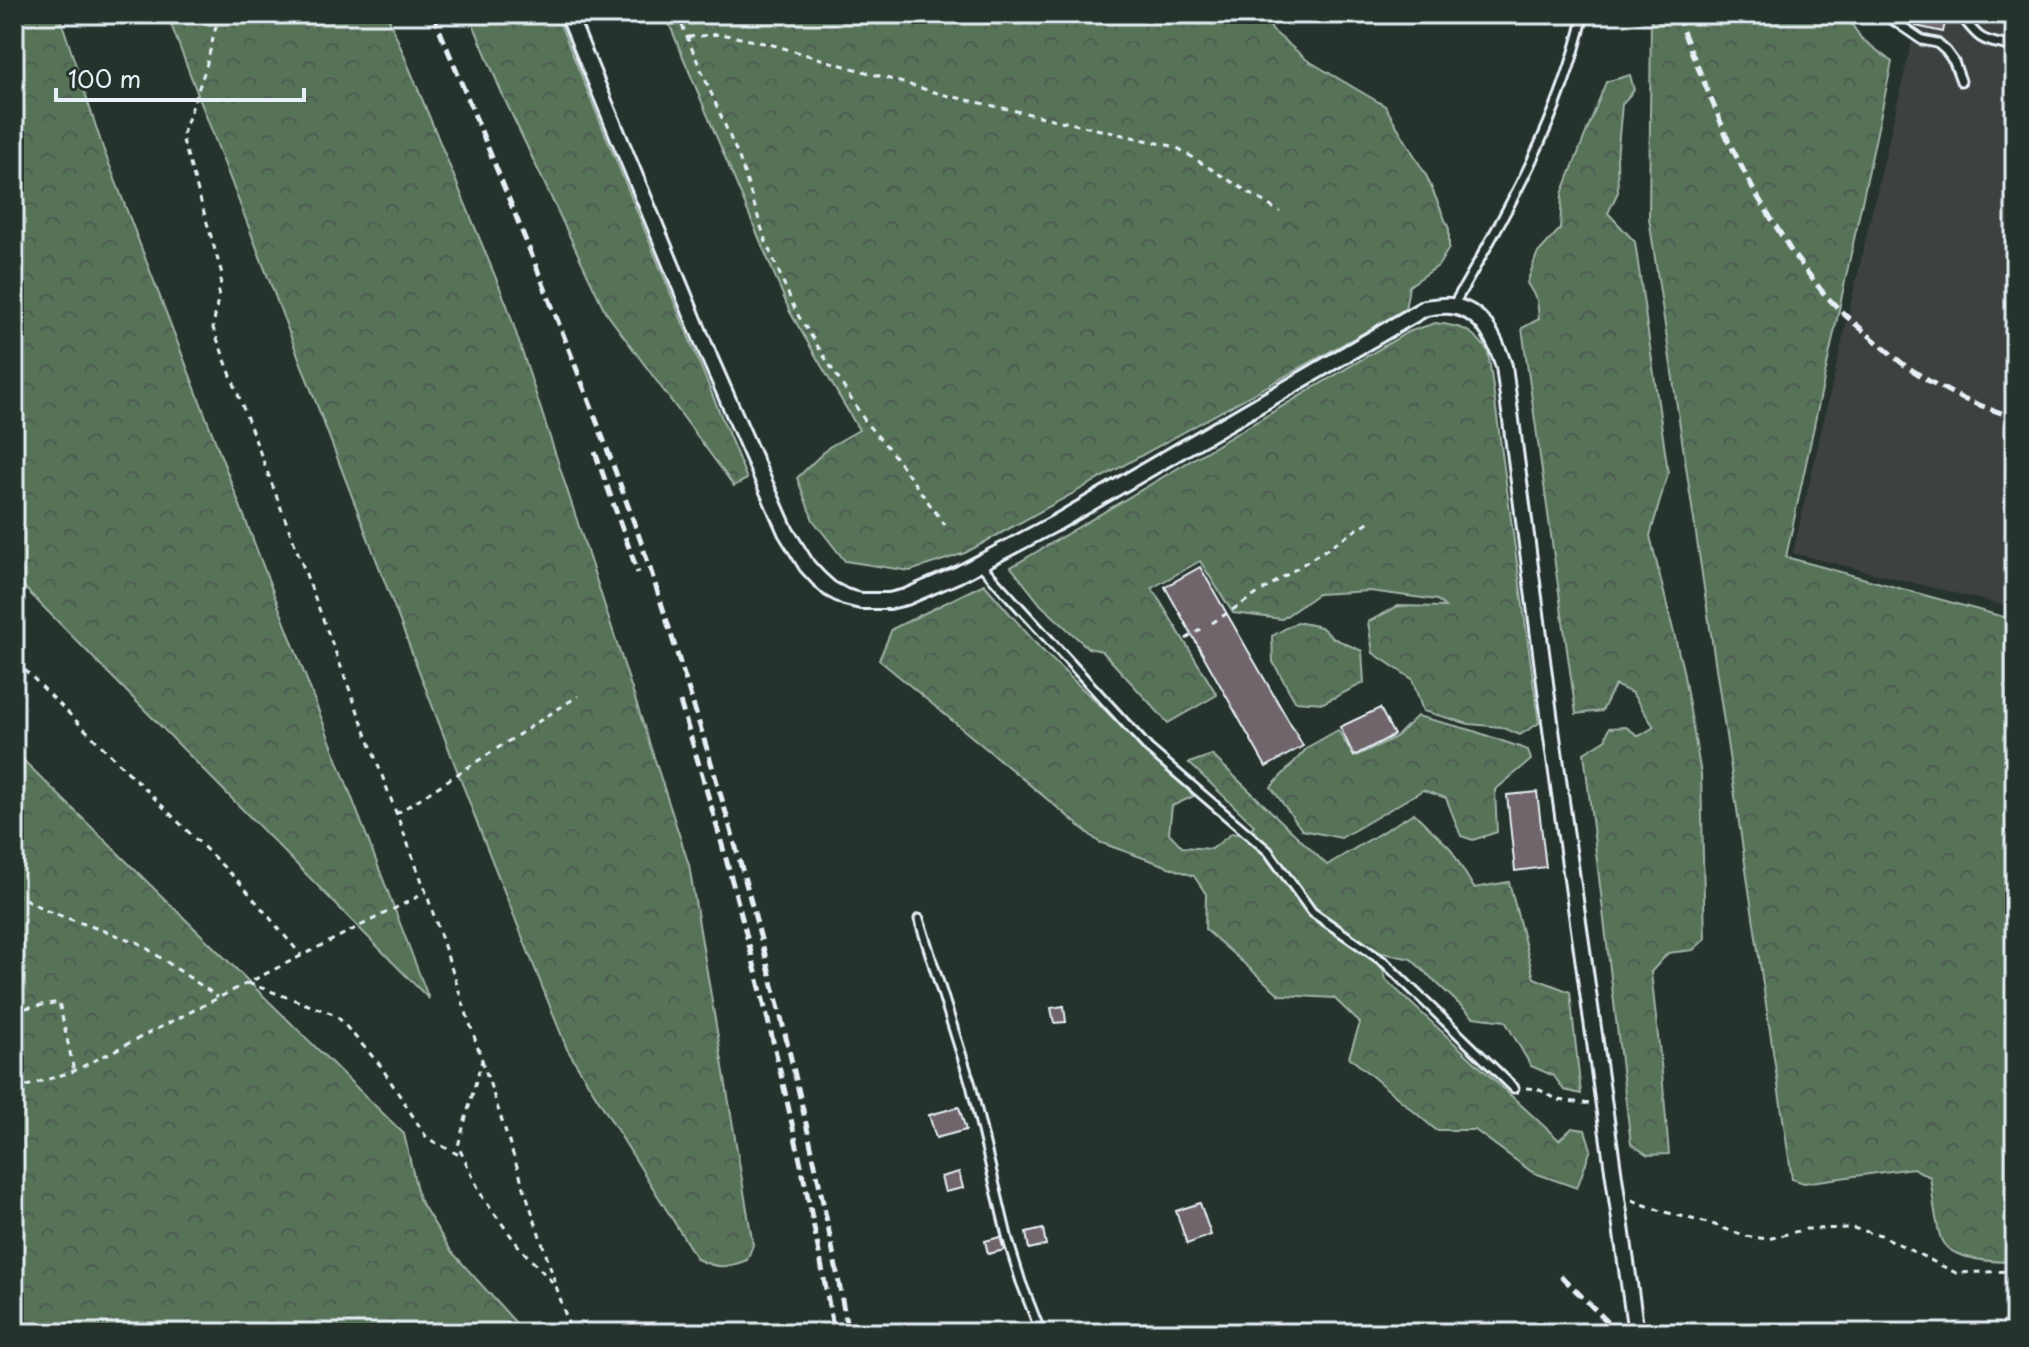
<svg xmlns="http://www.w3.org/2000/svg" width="2029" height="1347" font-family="'Playpen Sans',sans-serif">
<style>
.built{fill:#3c4240}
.forest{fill:url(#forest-crowns);stroke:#a0b2a8;stroke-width:2}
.building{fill:#70656b;stroke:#e8f1f8;stroke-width:2}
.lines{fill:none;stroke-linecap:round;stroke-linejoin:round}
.service-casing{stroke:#e8f1f8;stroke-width:13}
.minor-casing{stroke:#e8f1f8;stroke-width:20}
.path{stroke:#e8f1f8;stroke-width:3;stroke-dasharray:6 6;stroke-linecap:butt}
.service{stroke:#26332d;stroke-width:7}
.minor{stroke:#26332d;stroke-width:14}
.rail{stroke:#e8f1f8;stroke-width:5;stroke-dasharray:12 6;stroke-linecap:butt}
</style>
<defs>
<pattern id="forest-crowns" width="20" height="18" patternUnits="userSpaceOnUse" patternTransform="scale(2)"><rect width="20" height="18" fill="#577359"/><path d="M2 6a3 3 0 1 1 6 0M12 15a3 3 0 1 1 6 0" fill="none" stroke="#4e5b51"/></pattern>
</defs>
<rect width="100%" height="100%" fill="#26332d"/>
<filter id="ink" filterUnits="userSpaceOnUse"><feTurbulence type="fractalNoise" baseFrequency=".0125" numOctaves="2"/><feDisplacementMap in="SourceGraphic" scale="16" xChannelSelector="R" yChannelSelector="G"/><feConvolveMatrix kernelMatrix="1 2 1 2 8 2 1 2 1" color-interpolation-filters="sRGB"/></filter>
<g filter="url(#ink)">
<!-- built -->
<path class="built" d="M1918 14H2015V608L1793 553Z"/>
<!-- forest -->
<g class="forest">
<path d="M14 14H59L103 148 429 999 14 577Z"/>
<path d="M167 14H387L507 305 689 865 753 1245 747 1260C727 1268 717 1269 697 1259L567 1049 483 838Z"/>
<path d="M469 14H556L747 479 734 486 605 311 503 96Z"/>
<path d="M665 14H1265L1272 30 1307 60 1385 106 1427 177 1449 229V248L1438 266 1409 286 1405 310 965 553 910 571 845 561 813 520 797 478 829 447 859 430 790 312Z"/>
<path d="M1651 14H1845L1861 38 1892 62 1786 557 2015 620V1262C1995 1262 1950 1261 1941 1239 1935 1222 1933 1195 1930 1177L1913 1168 1804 1183 1792 1179 1649 218Z"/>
<path d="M1630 75 1634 90 1622 104 1617 158 1618 192 1608 213 1635 242 1668 472 1650 536 1683 670 1701 774 1705 939 1693 950 1668 953 1651 972 1662 1073 1669 1154 1648 1155 1631 1144 1584 753 1605 740 1609 728 1626 727 1639 736 1654 727 1632 693 1615 685 1602 711 1576 714 1522 328 1539 319 1537 300 1527 283 1537 254 1560 229 1562 194 1606 82Z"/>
<path d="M1435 323C1462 326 1472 329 1488 351L1539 723 1520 735 1501 727 1469 724 1423 711 1412 679 1373 653 1368 622 1398 606 1445 607 1437 600 1370 591 1318 594 1282 619 1233 613 1200 561 1152 588 1217 695 1168 723 1102 651 1088 648 1041 605 1011 567 1408 332Z"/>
<path d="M984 584 1039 647 1194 796 1172 806 1169 833 1182 847 1212 849 1232 833 1245 836 1254 825 1189 763 1212 755 1327 865 1414 813 1450 848 1474 888 1509 882 1534 978 1570 992 1581 1094 1564 1090 1554 1076 1531 1066 1505 1021 1473 1017 1411 959 1378 952 1386 980 1559 1140 1572 1128 1585 1130 1591 1149 1577 1188 1532 1172 1475 1130H1436L1349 1057 1360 1023 1334 998 1280 995 1205 929 1206 894 1194 876 1099 842 879 660 892 629Z"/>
<path d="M1297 622 1321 627 1333 638 1362 651 1364 683 1323 703 1295 701 1273 662 1272 636Z"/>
<path d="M1417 716 1471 730 1528 750 1531 760 1495 790 1497 832 1473 840 1461 836 1446 798 1423 790 1341 838 1302 830 1271 787 1308 747 1338 730 1354 757 1396 737Z"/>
<path d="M14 751 404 1134 419 1199 451 1251 525 1333H14Z"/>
</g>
<!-- building -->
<g class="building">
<path d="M1919 14H1947L1943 32 1916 26Z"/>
<path d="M1200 567 1303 746 1266 767 1165 587Z"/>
<path d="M1380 708 1394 735 1354 756 1340 727Z"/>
<path d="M1537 792 1546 867 1515 871 1507 795Z"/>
<path d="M1064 1006 1066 1022 1054 1023 1051 1008Z"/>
<path d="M959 1107 966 1130 936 1138 929 1115Z"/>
<path d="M959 1172 963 1188 945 1192 941 1177Z"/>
<path d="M1200 1203 1211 1235 1187 1244 1176 1211Z"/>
<path d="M1043 1229 1046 1245 1029 1249 1026 1233Z"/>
<path d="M1000 1237 1004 1250 988 1254 985 1241Z"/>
</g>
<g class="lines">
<!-- service casing -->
<g class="service-casing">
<g id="service">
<path d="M1887 14V16L1922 40 1937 43 1946 51 1954 62 1961 81"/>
<path d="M1960 14C1981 42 1981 40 2015 47"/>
<path d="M1453 306C1507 213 1560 120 1584 14"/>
<path d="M979 563 1149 749 1268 851 1312 912 1384 962 1514 1088"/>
<path d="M919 919 971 1085 1008 1240 1021 1282 1041 1333"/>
</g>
</g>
<!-- minor casing -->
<g class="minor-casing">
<path id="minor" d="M568 14 710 359 786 532 807 566 819 579 830 589 845 597 861 601H889L906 597 959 574 1054 524 1425 308C1433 307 1443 305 1451 306 1483 310 1495 339 1504 366L1552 737 1636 1333"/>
</g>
<!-- path -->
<g class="path">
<path d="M219 14 206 67 182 137 222 274 213 328 426 892 482 1060 458 1146 483 1198 520 1248 556 1286 571 1332"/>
<path d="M677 14 740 160 766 242 796 312 867 424 890 450 945 525"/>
<path d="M688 37 721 34 773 45 941 94 1176 147 1280 212"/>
<path d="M1212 623 1373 519"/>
<path d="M1186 639 1206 626"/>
<path d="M14 663 26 671 242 885 301 955"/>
<path d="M396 814 578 696"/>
<path d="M14 893 47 911 139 943 218 997"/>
<path d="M248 983 336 1015 380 1065 427 1138 463 1157"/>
<path d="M14 1010 59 1002 74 1071"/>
<path d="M482 1060 556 1285"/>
<path d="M1526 1088 1538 1089 1558 1100 1591 1104"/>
<path d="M14 1090 74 1071 425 893"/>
<path d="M1632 1200 1661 1211 1715 1225 1744 1236 1768 1239 1806 1229 1852 1228 1881 1235 1956 1273 2015 1271"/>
</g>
<!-- service -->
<use href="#service" class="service"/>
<!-- minor -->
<use href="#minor" class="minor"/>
<!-- rail -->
<g class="rail">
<path d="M433 14C500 177 568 340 628 506 651 567 669 629 689 691 755 900 810 1117 848 1333"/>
<path d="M1678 14 1682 29 1729 142 1753 189 1793 254 1825 295 1846 316 1903 364 1929 381 1963 399 2015 418"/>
<path d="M595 452 638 573"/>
<path d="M680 702C744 909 796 1120 834 1333"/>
<path d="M1561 1276 1619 1333"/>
</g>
</g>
</g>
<!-- margin -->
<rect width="2029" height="1347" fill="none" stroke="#26332d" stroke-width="48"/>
<rect x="24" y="24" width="1981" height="1299" fill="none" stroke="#e8f1f8" stroke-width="3" filter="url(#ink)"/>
<!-- scale -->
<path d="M56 88v12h248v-12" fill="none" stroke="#e8f1f8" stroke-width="4"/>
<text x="68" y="88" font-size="24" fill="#e8f1f8" stroke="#26332d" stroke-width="6" paint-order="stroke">100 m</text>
</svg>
